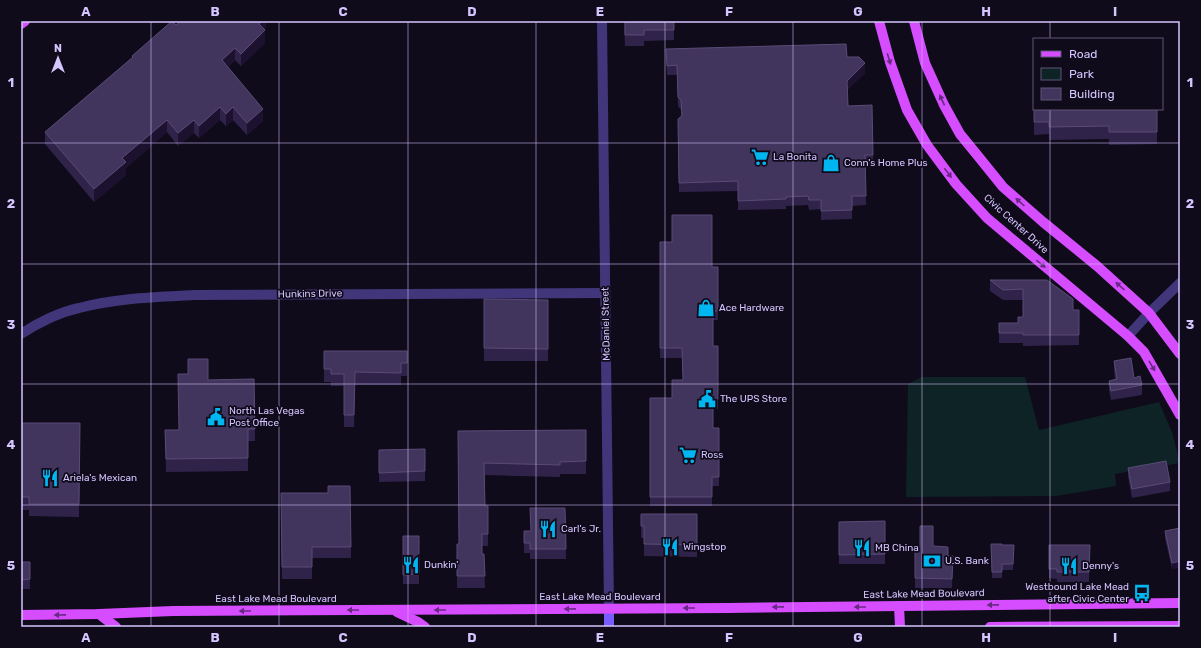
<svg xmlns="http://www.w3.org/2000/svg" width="1201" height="648" font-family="Rubik,sans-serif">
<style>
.green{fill:#0e2325}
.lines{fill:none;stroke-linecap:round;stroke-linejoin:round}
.street{stroke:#42367b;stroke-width:10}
.secondary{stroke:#775cff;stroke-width:10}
.primary{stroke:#d54dff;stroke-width:10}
.wall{fill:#30234a}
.shaded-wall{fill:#1c122f}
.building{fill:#42355d;stroke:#594b76}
.oneway{fill:#692982}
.grid{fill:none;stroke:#d4c5ff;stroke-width:1;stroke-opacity:0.55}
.labels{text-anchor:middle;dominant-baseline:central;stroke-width:3.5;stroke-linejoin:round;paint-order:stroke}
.poi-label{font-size:10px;fill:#d4c5ff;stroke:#100b1b;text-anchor:start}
.street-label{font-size:10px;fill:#d4c5ff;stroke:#100b1b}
.neatline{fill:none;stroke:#d4c5ff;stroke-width:1.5}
.grid-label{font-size:13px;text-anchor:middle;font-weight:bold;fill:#d4c5ff}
</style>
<rect width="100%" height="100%" fill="#100b1b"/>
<!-- green -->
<path class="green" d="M922 377H1025L1039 430 1159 402 1172 432 1180 463 1115 474 1116 486 1056 496 906 497 908 384Z"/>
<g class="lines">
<!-- street -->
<g class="street">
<path d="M602 21 609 609"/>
<path d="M21 334C37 323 60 312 79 308 115 298 157 297 194 295L605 293"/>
<path d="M1128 336 1149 313 1180 283"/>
</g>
<!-- secondary -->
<path class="secondary" d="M609 609V627"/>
<!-- primary -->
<g class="primary">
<path d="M879 21 890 62 907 110 927 145 956 184 987 218 1128 336 1144 352 1180 415"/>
<path d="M914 21 925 63 944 105 960 134 982 161 1003 187 1043 222 1097 266 1149 313 1180 354"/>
<path d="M21 24 25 21"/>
<path d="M899 606 900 627"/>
<path d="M397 612 418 622 425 627"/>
<path d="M99 614 116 627"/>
<path d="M21 615 99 614 173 611 728 608 1180 603"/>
<path d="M990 627 1180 626"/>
</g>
</g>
<!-- wall -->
<g class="wall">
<path d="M266 21V29L265 30V43L241 66 235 60 228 67 263 121 247 135 233 120 226 126 220 120 199 138 194 133 178 146 167 132 126 168V175L94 202 45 144V132L132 58V56L176 25Z"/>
<path d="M624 21H674V40L644 41V46H625Z"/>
<path d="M666 49 847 57 865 73 847 90 848 106 873 155V164H865L866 205 852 206V219L821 220V209L809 210 808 205 786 206V209L738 210V191L679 192 678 119 681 116V110L678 106 677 75H667Z"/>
<path d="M1034 82 1157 109V144L1109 145V139L1049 140V134L1034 135Z"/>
<path d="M660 242 712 267H718V320H713V346H718V409H713V428H719V486H712V506H650V398H672L683 380 682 358H660Z"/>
<path d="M990 280H1047L1073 310H1079V345L1023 346V343H999V323H1018L1023 317V300H1003L990 291Z"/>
<path d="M484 299 548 300V361H484Z"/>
<path d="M324 351H407V376H401V385H355L354 427H344V386H331V382H324Z"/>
<path d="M1114 361 1134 378 1142 385V395L1111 400 1109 390V381L1115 379 1114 370Z"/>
<path d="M254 379 255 441H248V471L166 472 165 430H179L208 380Z"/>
<path d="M21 423H80L79 517 29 516V510H21Z"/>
<path d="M586 430V474H560V477L484 475 485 506 488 534V546H482V554H484L485 588H457V544H459L458 431Z"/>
<path d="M425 449V481L379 482V450Z"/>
<path d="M1128 468 1170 482V491L1132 498 1128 477Z"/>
<path d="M281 493 351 547V558H312V579H282Z"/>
<path d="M565 508 566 559H530V553H524V531H531Z"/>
<path d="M641 514H697V557L644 556V538H641Z"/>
<path d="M885 521V564H839V522Z"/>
<path d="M1180 528V567L1172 569 1165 538V531Z"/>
<rect x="403" y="536" width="16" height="48"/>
<path d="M991 544 1002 545H1014L1013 570H1002V578H992Z"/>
<path d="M1049 545H1090L1089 582H1057V579L1049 578Z"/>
<path d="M933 546 948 556H953L952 588H915V547Z"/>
<rect x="21" y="562" width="9" height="27"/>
</g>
<!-- shaded-wall -->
<g class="shaded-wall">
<path d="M262 21H266V29L259 36V24Z"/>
<path d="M265 30V43L241 66V54Z"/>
<path d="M235 48V60L222 73V60Z"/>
<path d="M865 63V73L847 90V81Z"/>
<path d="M220 107V120L199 138V126Z"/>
<path d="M233 107V120L226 126V114Z"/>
<path d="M263 109V121L247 135V123Z"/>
<path d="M167 120V132L126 168V175L94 202V189L122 158Z"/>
<path d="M194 120V133L178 146V133Z"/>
<path d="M1180 561V567L1172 569V563Z"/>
</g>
<!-- building -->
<g class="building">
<path d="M172 21 176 25 181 21H262L259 24 265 30 241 54 235 48 222 60 263 109 247 123 233 107 226 114 220 107 199 126 194 120 178 133 167 120 122 158 126 162 94 189 45 132 133 57 132 56Z"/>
<path d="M625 21H674V30H644V35H625Z"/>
<path d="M846 44 847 57H859L865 63 847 81 848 106 872 105 873 155H865L866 196H852V210L821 211V200H809L808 196 786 197V199L738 201V181L679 183 678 119 682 116 681 100 678 97 677 65 667 66 666 49Z"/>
<path d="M1034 82V109H1157V132H1109V126L1049 127V122H1034Z"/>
<path d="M672 215H712V267H718V311H713V346H718V399H713V428H719V477H712V497H650V398H672V380H683L682 348H660V242H672Z"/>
<path d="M990 280H1047L1073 299V310H1079V335H1023V333H999V323H1018V317H1023V289L1003 290Z"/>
<path d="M484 299 548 300V349L484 348Z"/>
<path d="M324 351H407V363H401V373L355 372 354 415H344V374H331V369H324Z"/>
<path d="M1131 358 1134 378 1140 376 1142 385 1111 391 1109 381 1117 379 1114 361Z"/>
<path d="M188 359H208V380L254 379 255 429H248V458L166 459 165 430H179L178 374H188Z"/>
<path d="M21 423H80L79 504H29V497H21Z"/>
<path d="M586 430V461L560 462V465L484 463 485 506H488V534H482V554H484L485 576H457V544H459L458 431Z"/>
<path d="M425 449V471L379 473V450Z"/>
<path d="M1166 461 1170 482 1132 489 1128 468Z"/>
<path d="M328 486H350L351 547H312V567H282L281 493H328Z"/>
<path d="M530 508H565L566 549H530V543H524V531H531Z"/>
<path d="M641 514H697V545L644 544V526H641Z"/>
<path d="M885 521V554L839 555V522Z"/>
<path d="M920 526H933V546L948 547V556H953L952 579 915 578V547H920Z"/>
<path d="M1180 528V561L1172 563 1165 531Z"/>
<path d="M403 536H419V574L403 575Z"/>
<path d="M991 544H1002V545H1014L1013 564H1002V572H992Z"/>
<path d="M1049 545H1090L1089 572H1057V569H1049Z"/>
<path d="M21 562H30V579L21 580Z"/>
</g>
<!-- one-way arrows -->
<defs><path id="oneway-solid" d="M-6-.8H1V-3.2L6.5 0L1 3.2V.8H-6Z"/></defs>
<g class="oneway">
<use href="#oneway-solid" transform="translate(889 59) rotate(73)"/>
<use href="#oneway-solid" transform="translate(942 100) rotate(-115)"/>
<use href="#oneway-solid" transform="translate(948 173) rotate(53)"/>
<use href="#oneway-solid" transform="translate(1020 202) rotate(-138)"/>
<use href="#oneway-solid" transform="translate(1041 264) rotate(39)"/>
<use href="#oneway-solid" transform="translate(1120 286) rotate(-138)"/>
<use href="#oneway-solid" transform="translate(1152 366) rotate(59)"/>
<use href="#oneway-solid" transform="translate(993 605) rotate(179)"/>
<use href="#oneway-solid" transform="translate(778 607) rotate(179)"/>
<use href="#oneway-solid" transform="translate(860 607) rotate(180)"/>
<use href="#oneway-solid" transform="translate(689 608) rotate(180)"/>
<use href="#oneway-solid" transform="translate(570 609) rotate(179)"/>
<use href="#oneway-solid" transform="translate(353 610) rotate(180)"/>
<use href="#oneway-solid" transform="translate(440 610) rotate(180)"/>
<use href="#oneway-solid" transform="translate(245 611) rotate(180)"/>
<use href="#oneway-solid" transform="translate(60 615) rotate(179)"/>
</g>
<!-- grid -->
<path class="grid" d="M151 21V627M279 21V627M408 21V627M536 21V627M665 21V627M793 21V627M922 21V627M1050 21V39M1050 109V627M21 143H1180M21 264H1180M21 384H1180M21 505H1180"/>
<!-- icons -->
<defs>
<g id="supermarket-bare" transform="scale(1.38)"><path d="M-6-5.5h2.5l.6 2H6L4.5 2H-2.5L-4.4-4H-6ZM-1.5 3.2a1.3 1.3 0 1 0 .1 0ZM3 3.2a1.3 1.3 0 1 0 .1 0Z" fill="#00b6f0" stroke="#100b1b" stroke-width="2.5" paint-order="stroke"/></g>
<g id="shop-bare" transform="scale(1.38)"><path d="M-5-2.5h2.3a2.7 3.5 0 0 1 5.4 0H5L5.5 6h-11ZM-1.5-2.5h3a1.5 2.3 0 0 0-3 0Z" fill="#00b6f0" stroke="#100b1b" stroke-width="2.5" paint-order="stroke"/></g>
<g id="civic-bare" transform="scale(1.38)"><path d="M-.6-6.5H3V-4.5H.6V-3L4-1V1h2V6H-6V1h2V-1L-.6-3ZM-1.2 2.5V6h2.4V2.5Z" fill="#00b6f0" stroke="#100b1b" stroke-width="2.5" paint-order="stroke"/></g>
<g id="restaurant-bare" transform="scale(1.38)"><path d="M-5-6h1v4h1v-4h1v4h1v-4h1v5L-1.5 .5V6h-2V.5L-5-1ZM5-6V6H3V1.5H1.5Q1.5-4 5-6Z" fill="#00b6f0" stroke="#100b1b" stroke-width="2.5" paint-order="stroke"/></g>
<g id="bank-bare" transform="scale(1.38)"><path d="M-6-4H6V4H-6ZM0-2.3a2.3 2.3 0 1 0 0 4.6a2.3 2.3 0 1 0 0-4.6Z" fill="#00b6f0" stroke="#100b1b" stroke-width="2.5" paint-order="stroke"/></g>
<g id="bus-bare" transform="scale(1.38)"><path d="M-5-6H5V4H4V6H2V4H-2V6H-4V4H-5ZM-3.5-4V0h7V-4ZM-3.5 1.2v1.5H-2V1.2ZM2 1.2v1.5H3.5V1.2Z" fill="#00b6f0" stroke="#100b1b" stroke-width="2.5" paint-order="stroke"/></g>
</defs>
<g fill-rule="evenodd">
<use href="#supermarket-bare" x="760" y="157"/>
<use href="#shop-bare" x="831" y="163"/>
<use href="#shop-bare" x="706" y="308"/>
<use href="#civic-bare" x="707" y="399"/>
<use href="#civic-bare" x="216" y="417"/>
<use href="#supermarket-bare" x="688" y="455"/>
<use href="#restaurant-bare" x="50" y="478"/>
<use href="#restaurant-bare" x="548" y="529"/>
<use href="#restaurant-bare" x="670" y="547"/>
<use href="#restaurant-bare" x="862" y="548"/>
<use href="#bank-bare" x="932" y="561"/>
<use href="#restaurant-bare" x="411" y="565"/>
<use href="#restaurant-bare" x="1069" y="566"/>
<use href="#bus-bare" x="1142" y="593"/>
</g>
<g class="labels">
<!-- poi labels -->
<g class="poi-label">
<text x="773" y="157">La Bonita</text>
<text x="844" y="163">Conn's Home Plus</text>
<text x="719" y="308">Ace Hardware</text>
<text x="720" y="399">The UPS Store</text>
<text x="229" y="411">North Las Vegas<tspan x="229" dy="12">Post Office</tspan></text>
<text x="701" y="455">Ross</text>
<text x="63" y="478">Ariela's Mexican</text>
<text x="561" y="529">Carl's Jr.</text>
<text x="683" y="547">Wingstop</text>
<text x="875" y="548">MB China</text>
<text x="945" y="561">U.S. Bank</text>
<text x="424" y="565">Dunkin'</text>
<text x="1082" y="566">Denny's</text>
<text x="1129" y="587" text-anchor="end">Westbound Lake Mead<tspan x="1129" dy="12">after Civic Center</tspan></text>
</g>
<!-- street labels -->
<g class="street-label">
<text transform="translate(1016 224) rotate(42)">Civic Center Drive</text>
<text transform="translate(310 294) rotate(-1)">Hunkins Drive</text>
<text transform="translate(606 324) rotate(-91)">McDaniel Street</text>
<text transform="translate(924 594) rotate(-1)">East Lake Mead Boulevard</text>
<text x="600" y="597">East Lake Mead Boulevard</text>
<text x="276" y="599">East Lake Mead Boulevard</text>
</g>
</g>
<!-- border -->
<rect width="1201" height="648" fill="none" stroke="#100b1b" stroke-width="44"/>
<!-- legend -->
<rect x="1033" y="38" width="130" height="72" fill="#100b1b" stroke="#5e5576"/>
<rect x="1041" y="51" width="20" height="6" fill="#d54dff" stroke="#5e5576"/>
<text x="1069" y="58" font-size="12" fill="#d4c5ff">Road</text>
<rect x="1041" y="68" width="20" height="12" fill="#0e2325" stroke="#5e5576"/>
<text x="1069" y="78" font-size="12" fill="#d4c5ff">Park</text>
<rect x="1041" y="88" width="20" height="12" fill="#42355d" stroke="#5e5576"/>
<text x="1069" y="98" font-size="12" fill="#d4c5ff">Building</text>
<!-- north arrow -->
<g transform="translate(58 58)" stroke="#100b1b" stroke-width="3" paint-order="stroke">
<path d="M0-3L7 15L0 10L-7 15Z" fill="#d4c5ff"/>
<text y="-6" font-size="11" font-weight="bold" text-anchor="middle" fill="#d4c5ff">N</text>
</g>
<rect x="22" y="22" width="1157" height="604" class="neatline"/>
<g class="grid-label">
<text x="86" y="16">A</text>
<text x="215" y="16">B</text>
<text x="343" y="16">C</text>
<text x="472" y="16">D</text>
<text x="600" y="16">E</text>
<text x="729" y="16">F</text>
<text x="858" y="16">G</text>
<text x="986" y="16">H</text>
<text x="1115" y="16">I</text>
<text x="11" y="87">1</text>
<text x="1190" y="87">1</text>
<text x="11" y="208">2</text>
<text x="1190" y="208">2</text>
<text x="11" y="329">3</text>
<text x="1190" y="329">3</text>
<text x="11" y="449">4</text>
<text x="1190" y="449">4</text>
<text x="11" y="570">5</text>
<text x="1190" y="570">5</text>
<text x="86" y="642">A</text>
<text x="215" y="642">B</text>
<text x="343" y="642">C</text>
<text x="472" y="642">D</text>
<text x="600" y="642">E</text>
<text x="729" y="642">F</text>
<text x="858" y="642">G</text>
<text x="986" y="642">H</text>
<text x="1115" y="642">I</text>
</g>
</svg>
